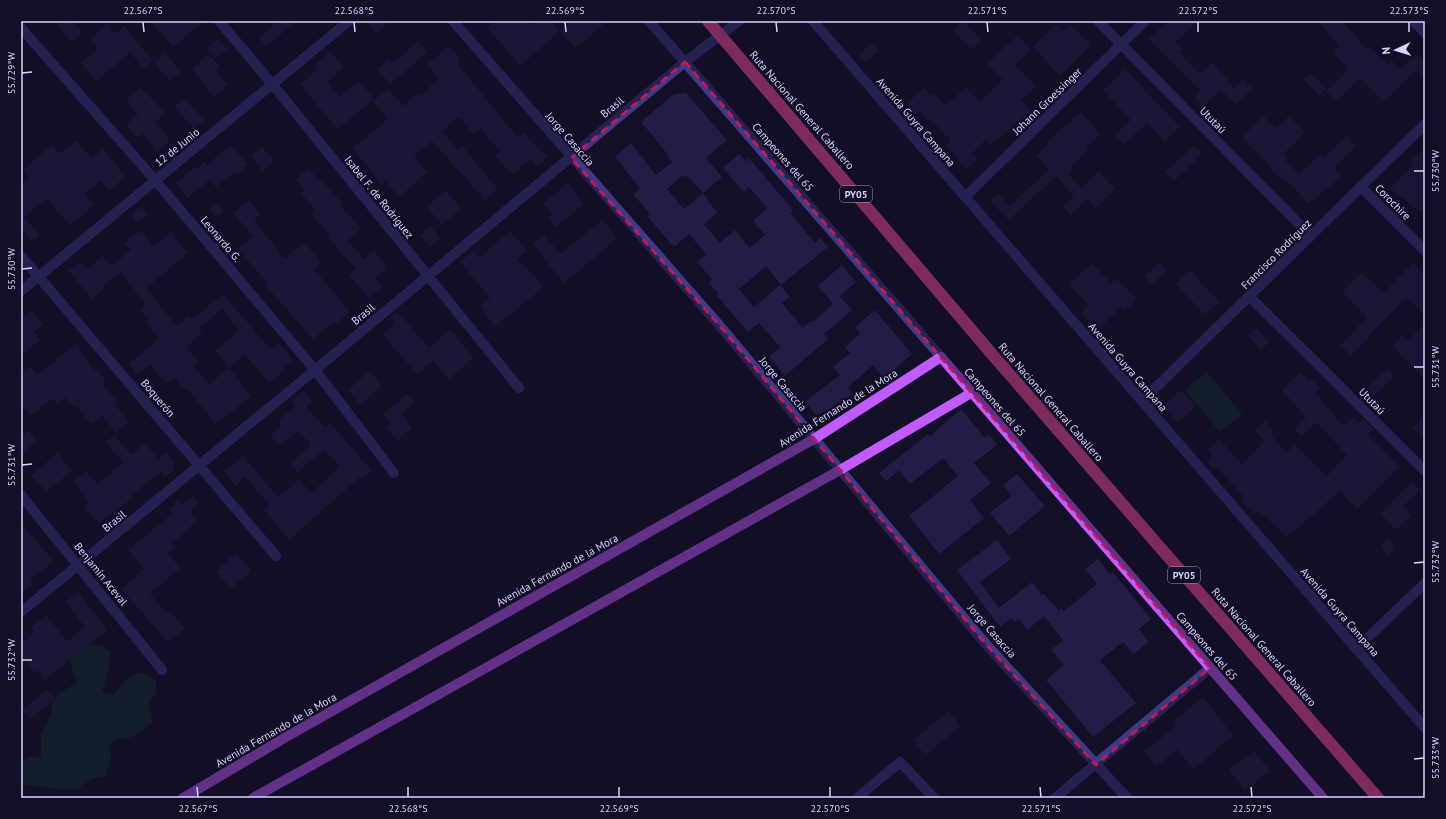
<svg xmlns="http://www.w3.org/2000/svg" width="1446" height="819" font-family="'PT Sans',sans-serif">
<style>
.green{fill:#12302f}
.building{fill:#241b47;fill-rule:evenodd}
.lines{fill:none;stroke-linecap:round;stroke-linejoin:round}
.minor{stroke:#3d3a85;stroke-width:10}
.major{stroke:#c25bff;stroke-width:10}
.highway{stroke:#ff4fa3;stroke-width:12}
.marked{fill:none;stroke:#c2185b;stroke-width:3;stroke-dasharray:8 5;stroke-linejoin:round}
.ticks{fill:none;stroke:#d9d4ff;stroke-width:1.5}
.labels{text-anchor:middle;dominant-baseline:central;stroke-width:4;stroke-linejoin:round;paint-order:stroke}
.shield{fill:#130f26;stroke:#9e99be;stroke-width:1}
.shield-label{font-size:10px;font-weight:bold;fill:#d9d4ff}
.street-label{font-size:11px;fill:#d9d4ff;stroke:#130f26}
.neatline{fill:none;stroke:#d9d4ff;stroke-width:1.5}
.ticks-label{font-size:10px;text-anchor:middle;fill:#d9d4ff}
</style>
<rect width="100%" height="100%" fill="#130f26"/>
<!-- green -->
<g class="green">
<path d="M1207 372 1242 414 1220 432 1185 390Z"/>
<path d="M91 645 102 646 111 652 108 672 102 692 113 695 128 678 137 673 148 675 156 682V693L149 701 152 722C139 733 134 739 116 739L108 747 111 757 105 777C93 777 86 780 78 789H57L26 785 21 787V761L31 757H41V735L51 715 52 704 58 694 77 683 70 662 71 651Z"/>
</g>
<!-- building -->
<g class="building">
<path d="M63 21H72L82 33 72 42 58 26Z"/>
<path d="M150 21H204L173 47Z"/>
<path d="M278 21H296L266 47 259 37Z"/>
<path d="M366 21H390L376 33Z"/>
<path d="M494 21H528L532 26 538 21H551L560 31 520 66 487 27Z"/>
<path d="M572 21H607L576 48 560 31Z"/>
<path d="M963 21 982 40 971 50 953 31Z"/>
<path d="M1170 21H1197L1175 42 1182 49 1179 52 1201 74 1212 62 1234 88 1243 79 1252 88 1236 104 1221 89 1203 106 1194 97 1201 91 1149 38Z"/>
<path d="M1317 21H1342L1367 49 1369 47 1388 65 1392 61 1401 70 1416 54 1425 63V79L1416 71 1383 102 1359 78 1337 101 1326 91 1348 69 1333 53 1340 46Z"/>
<path d="M107 24 115 34 124 26 153 61 144 69 130 52 96 81 81 63 98 48 90 39Z"/>
<path d="M1071 24 1091 45 1060 76 1033 47 1056 25 1063 32Z"/>
<path d="M1018 35 1031 50 1015 65 1036 86 1021 100 1031 111 991 145 986 139 972 153 978 159 967 169 946 146 951 141 930 118 928 120 920 111 915 115 905 105 924 88 931 95 934 93 946 106 966 87 980 101 1003 79 987 64Z"/>
<path d="M218 39 227 49 215 59 207 49Z"/>
<path d="M418 41 427 52 390 84 377 69 388 59 392 64Z"/>
<path d="M872 42 879 51 866 63 858 55Z"/>
<path d="M449 46 461 59 457 63 518 138 524 133 548 157 537 166 531 159 512 175 495 156 500 152 480 128 473 134 459 117 442 131 458 150 462 146 498 189 485 200 432 141 414 156 428 172 399 197 386 181 381 185 353 148 388 119 373 101 388 89 403 106 419 93 420 95 439 79 427 65Z"/>
<path d="M330 51 344 67 327 82 340 97 359 81 374 99 337 129 300 84 317 69 314 65Z"/>
<path d="M165 53 181 71 170 81 154 62Z"/>
<path d="M209 54 220 67 216 71 228 85 214 97 192 69Z"/>
<path d="M1125 69 1180 127 1165 141 1147 123 1124 144 1115 135 1131 120 1103 90Z"/>
<path d="M1311 73 1326 89 1319 96 1304 80Z"/>
<path d="M141 87 165 113 155 122 170 140 157 152 142 133 137 138 126 125 138 115 126 100Z"/>
<path d="M686 93 727 140 706 158 722 177 703 193 717 213 704 224 720 243 735 230 749 248 765 235 753 221 767 208 749 187 744 192 723 168 739 154 745 161 749 158 793 210 790 213 815 243 820 238 828 247 781 285 766 266 739 289 754 307 780 285 790 297 782 303 803 328 812 320 813 322 833 304 818 286 842 265 856 282 840 296 852 310 824 334 828 339 785 376 769 357 780 347 759 323 748 332 717 296 719 294 709 283 712 279 697 262 706 254 689 234 674 247 658 229 647 216 650 214 633 194 640 189 615 156 631 143 656 175 672 162 668 158 669 156 641 122 674 94ZM683 175 685 178 687 175 703 193 684 209 667 189Z"/>
<path d="M184 98 204 120 194 129 174 106Z"/>
<path d="M1081 112 1100 134 1085 148 1087 151 1071 166 1073 169 1068 174 1081 188 1099 171 1115 189 1095 208 1088 199 1071 215 1063 206 1074 196 1056 176 1009 220 990 201 998 194 1010 206 1049 169 1036 155 1049 143 1048 141Z"/>
<path d="M1263 116 1277 128 1289 116 1305 133 1283 154 1287 158 1285 161 1299 174 1321 154 1324 157 1347 136 1356 147 1334 168 1342 176 1308 204 1292 186 1273 171 1261 156 1242 138Z"/>
<path d="M76 140 92 159 103 149 126 176 109 191 101 181 84 194 94 205 70 226 46 198 24 217 40 235 32 242 21 229V185L30 178 23 170 52 145 60 154Z"/>
<path d="M230 145 248 165 237 175 234 172 216 187 209 180 188 198 176 183 195 167 197 169 204 162 207 165Z"/>
<path d="M1194 146 1202 154 1174 181 1165 172Z"/>
<path d="M262 147 274 161 263 171 251 156Z"/>
<path d="M1425 147V207L1420 212 1403 198 1402 199 1390 188 1414 163 1411 161Z"/>
<path d="M309 169 318 179 319 178 343 204 341 206 361 229 348 240 364 259 374 251 387 267 375 278 383 287 369 298 349 275 356 269 329 239 331 237 311 213 315 210 301 193 305 190 296 179Z"/>
<path d="M569 182 583 204 556 228 548 218 552 214 543 204Z"/>
<path d="M446 190 461 209 442 225 427 207Z"/>
<path d="M249 200 261 214 254 220 285 259 304 242 321 262 314 269 350 312 337 323 335 321 313 339 266 286 268 284 238 249 253 236 233 213Z"/>
<path d="M216 203 223 211 216 218 209 209Z"/>
<path d="M141 206 148 214 137 223 131 215Z"/>
<path d="M603 220 617 238 564 283 533 244 544 235 560 254Z"/>
<path d="M430 226 440 238 430 247 420 235Z"/>
<path d="M140 230 153 246 171 232 188 253 146 288 176 326 189 316 192 319 223 294 271 350 279 343 292 360 284 367 286 369 269 383 245 355 229 368 215 351 239 331 222 309 199 328 202 333 186 347 198 361 193 365 209 384 229 368 251 396 216 424 187 388 185 390 174 377 166 384 150 364 137 375 129 364 159 339 146 322 149 320 140 309 146 304 120 272 102 287 103 289 92 299 69 271 80 262 87 269 103 256 112 266 131 250 124 243Z"/>
<path d="M510 231 527 251 517 259 544 287 495 327 480 306 490 298 460 262 474 250 480 257Z"/>
<path d="M1092 263 1111 284 1117 278 1137 299 1124 311 1121 307 1097 330 1081 312 1088 305 1069 285Z"/>
<path d="M1159 263 1167 271 1152 284 1145 276Z"/>
<path d="M1413 263 1425 275V315L1408 298 1404 302 1403 300 1351 355 1341 345 1367 317 1342 291 1361 272 1383 294Z"/>
<path d="M1190 270 1219 302 1205 315 1176 284Z"/>
<path d="M875 310 912 354 884 378 873 365 848 387 853 394 817 416 805 402 840 375 833 367 850 353 845 347 860 334 855 327Z"/>
<path d="M32 311 43 325 34 332 40 340 21 355V319Z"/>
<path d="M397 311 429 348 450 329 474 358 449 379 433 361 417 374 382 334 395 323 390 317Z"/>
<path d="M1425 323V378L1392 345 1402 336 1408 341Z"/>
<path d="M1257 328 1269 342 1261 350 1248 336Z"/>
<path d="M76 344 95 371 97 369 106 381 102 384 118 403 115 405 129 422 116 433 103 416 91 424 76 405 74 407 65 397 57 403 53 398 30 416 21 404V374L30 366 37 375Z"/>
<path d="M1387 369 1394 375 1366 403 1359 396Z"/>
<path d="M370 371 382 386 361 405 348 390Z"/>
<path d="M1301 372 1309 381 1311 379 1320 388 1315 392 1343 426 1352 417 1359 424 1363 419 1373 429 1368 435 1399 467 1357 509 1340 491 1287 537 1258 510 1254 514 1241 500 1244 497 1217 467 1214 469 1207 461 1213 455 1208 450 1219 439 1242 464 1264 441 1255 431 1265 421 1274 431 1269 436 1271 435 1287 453 1295 445 1327 476 1347 455 1316 422 1301 436 1294 429 1306 418 1282 390Z"/>
<path d="M1181 390 1196 406 1178 422 1163 406Z"/>
<path d="M304 391 312 401 306 407 325 428 330 423 372 471 362 479 360 477 289 540 264 510 269 505 245 477 235 486 224 472 243 456 278 497 299 479 311 493 340 467 324 449 298 472 290 464 311 445 298 430 280 446 270 435 282 425 278 421 296 406 292 402Z"/>
<path d="M407 394 415 402 402 413 412 428 398 440 385 428 390 423 383 415Z"/>
<path d="M961 409 985 438 989 435 997 445 974 463 991 483 970 500 984 518 939 554 909 516 958 476 943 458 910 484 899 470 886 481 879 473 928 434 930 436Z"/>
<path d="M1425 415V439L1413 428Z"/>
<path d="M28 430 36 441 21 454V436Z"/>
<path d="M115 435 131 455 145 444 158 459 166 452 173 461V470L165 477 161 472 132 494 134 497 98 524 84 507 89 502 73 482 86 471 97 484 123 463 106 442Z"/>
<path d="M58 453 72 471 47 491 31 475Z"/>
<path d="M1017 474 1045 506 1009 536 990 513 1011 496 1003 485Z"/>
<path d="M1413 482 1420 490 1403 506 1412 515 1397 530 1381 514Z"/>
<path d="M193 496 200 503 190 512 198 520 172 543 176 547 168 553 180 568 150 594 166 613 169 610 185 628 168 642 121 589 144 569 128 550 173 513 169 509 178 501 182 505Z"/>
<path d="M21 523 54 561 30 580 32 584 21 593Z"/>
<path d="M1388 539 1395 547 1388 555 1380 547Z"/>
<path d="M997 540 1011 559 980 582 999 608 1032 582 1042 595 1044 594 1059 610 1062 608 1064 611 1097 584 1085 569 1098 559 1110 574 1113 572 1151 619 1139 629 1149 642 1133 654 1123 642 1100 660 1136 703 1093 737 1046 680 1064 665 1051 650 1063 640 1044 616 1027 630 1019 619 1015 622 1012 618 1000 627 957 570Z"/>
<path d="M236 553 251 571 231 588 216 571Z"/>
<path d="M78 592 107 630 45 680 36 670 34 672 21 655V643L34 632 31 627 46 615 67 642 85 627 66 602Z"/>
<path d="M47 690 55 699 30 720 22 710Z"/>
<path d="M1203 697 1233 736 1193 769 1177 749 1156 767 1144 752 1176 726 1172 722Z"/>
<path d="M948 711 960 726 925 755 913 740Z"/>
<path d="M1254 751 1270 771 1245 790 1229 770Z"/>
</g>
<g class="lines">
<!-- minor -->
<g class="minor">
<path d="M219 21 273 85 519 388"/>
<path d="M453 21 720 326 984 642 1127 798"/>
<path d="M649 21 941 357"/>
<path d="M813 21 1425 728"/>
<path d="M1098 21 1311 236"/>
<path d="M1413 21 1425 33"/>
<path d="M21 28 155 180 315 370 394 473"/>
<path d="M1361 187 1425 251"/>
<path d="M965 197 1145 21"/>
<path d="M21 256 276 556"/>
<path d="M21 291 349 21"/>
<path d="M1250 297 1425 471"/>
<path d="M1142 401 1425 124"/>
<path d="M21 495 162 670"/>
<path d="M21 612 315 370 685 62 739 21"/>
<path d="M1356 649 1425 583"/>
<path d="M857 798 900 762 934 798"/>
<path d="M1055 798 1210 668"/>
</g>
<!-- major -->
<g class="major">
<path d="M183 798 286 737 814 439 941 357 1323 798"/>
<path d="M253 798 840 470 971 393"/>
</g>
<!-- highway -->
<path class="highway" d="M708 21 991 353 1378 798"/>
</g>
<!-- marked area -->
<path d="M0 0H1446V819H0ZM685 62 1210 668 1096 765 984 642 720 326 571 158Z" fill="#130f26" fill-opacity=".55" fill-rule="evenodd"/>
<path class="marked" d="M685 62 1210 668 1096 765 984 642 720 326 571 158Z"/>
<!-- ticks -->
<path class="ticks" d="M143 22 144 32M354 22 355 32M565 22 566 32M776 22 777 32M987 22 988 32M1198 22V32M1409 22V32M22 73 32 72M1414 171H1424M22 269 32 268M1414 367H1424M22 465 32 464M1414 563 1424 562M22 660H32M1414 759 1424 758M197 787 198 797M408 787V797M619 787V797M830 787V797M1040 787 1041 797M1251 787 1252 797"/>
<g class="labels">
<!-- shield labels -->
<g class="shield">
<rect x="840" y="186" width="32" height="16" rx="3"/>
<rect x="1168" y="567" width="32" height="16" rx="3"/>
</g>
<g class="shield-label">
<text x="856" y="194">PY05</text>
<text x="1184" y="575">PY05</text>
</g>
<!-- street labels -->
<g class="street-label">
<text transform="translate(1047 101) rotate(-44)">Johann Groessinger</text>
<text transform="translate(612 107) rotate(-40)">Brasil</text>
<text transform="translate(802 110) rotate(49)">Ruta Nacional General Caballero</text>
<text transform="translate(1213 120) rotate(45)">Ututaú</text>
<text transform="translate(916 122) rotate(49)">Avenida Guyra Campana</text>
<text transform="translate(570 139) rotate(49)">Jorge Casaccia</text>
<text transform="translate(177 147) rotate(-39)">12 de Junio</text>
<text transform="translate(783 157) rotate(49)">Campeones del 65</text>
<text transform="translate(379 197) rotate(51)">Isabel F. de Rodríguez</text>
<text transform="translate(1393 202) rotate(45)">Corochire</text>
<text transform="translate(221 239) rotate(50)">Leonardo G.</text>
<text transform="translate(1276 254) rotate(-45)">Francisco Rodríguez</text>
<text transform="translate(363 314) rotate(-40)">Brasil</text>
<text transform="translate(1128 367) rotate(49)">Avenida Guyra Campana</text>
<text transform="translate(783 384) rotate(50)">Jorge Casaccia</text>
<text transform="translate(158 398) rotate(50)">Boquerón</text>
<text transform="translate(1372 401) rotate(45)">Ututaú</text>
<text transform="translate(995 402) rotate(49)">Campeones del 65</text>
<text transform="translate(1051 402) rotate(49)">Ruta Nacional General Caballero</text>
<text transform="translate(838 408) rotate(-32)">Avenida Fernando de la Mora</text>
<text transform="translate(114 521) rotate(-39)">Brasil</text>
<text transform="translate(557 570) rotate(-29)">Avenida Fernando de la Mora</text>
<text transform="translate(101 574) rotate(51)">Benjamín Aceval</text>
<text transform="translate(1340 612) rotate(49)">Avenida Guyra Campana</text>
<text transform="translate(992 631) rotate(49)">Jorge Casaccia</text>
<text transform="translate(1207 646) rotate(49)">Campeones del 65</text>
<text transform="translate(1264 647) rotate(49)">Ruta Nacional General Caballero</text>
<text transform="translate(276 730) rotate(-30)">Avenida Fernando de la Mora</text>
</g>
</g>
<!-- border -->
<rect width="1446" height="819" fill="none" stroke="#130f26" stroke-width="44"/>
<!-- north arrow -->
<g transform="translate(1396 50) rotate(266)" stroke="#130f26" stroke-width="3" paint-order="stroke">
<path d="M0-3L7 15L0 10L-7 15Z" fill="#d9d4ff"/>
<text y="-6" font-size="11" font-weight="bold" text-anchor="middle" fill="#d9d4ff">N</text>
</g>
<rect x="22" y="22" width="1402" height="775" class="neatline"/>
<g class="ticks-label">
<text x="143" y="14">22.567°S</text>
<text x="354" y="14">22.568°S</text>
<text x="565" y="14">22.569°S</text>
<text x="776" y="14">22.570°S</text>
<text x="987" y="14">22.571°S</text>
<text x="1198" y="14">22.572°S</text>
<text x="1409" y="14">22.573°S</text>
<text transform="translate(11 73) rotate(-90)" y="4">55.729°W</text>
<text transform="translate(1435 171) rotate(-90)" y="4">55.730°W</text>
<text transform="translate(11 269) rotate(-90)" y="4">55.730°W</text>
<text transform="translate(1435 367) rotate(-90)" y="4">55.731°W</text>
<text transform="translate(11 465) rotate(-90)" y="4">55.731°W</text>
<text transform="translate(1435 562) rotate(-90)" y="4">55.732°W</text>
<text transform="translate(11 660) rotate(-90)" y="4">55.732°W</text>
<text transform="translate(1435 758) rotate(-90)" y="4">55.733°W</text>
<text x="198" y="812">22.567°S</text>
<text x="408" y="812">22.568°S</text>
<text x="619" y="812">22.569°S</text>
<text x="830" y="812">22.570°S</text>
<text x="1041" y="812">22.571°S</text>
<text x="1252" y="812">22.572°S</text>
</g>
</svg>
